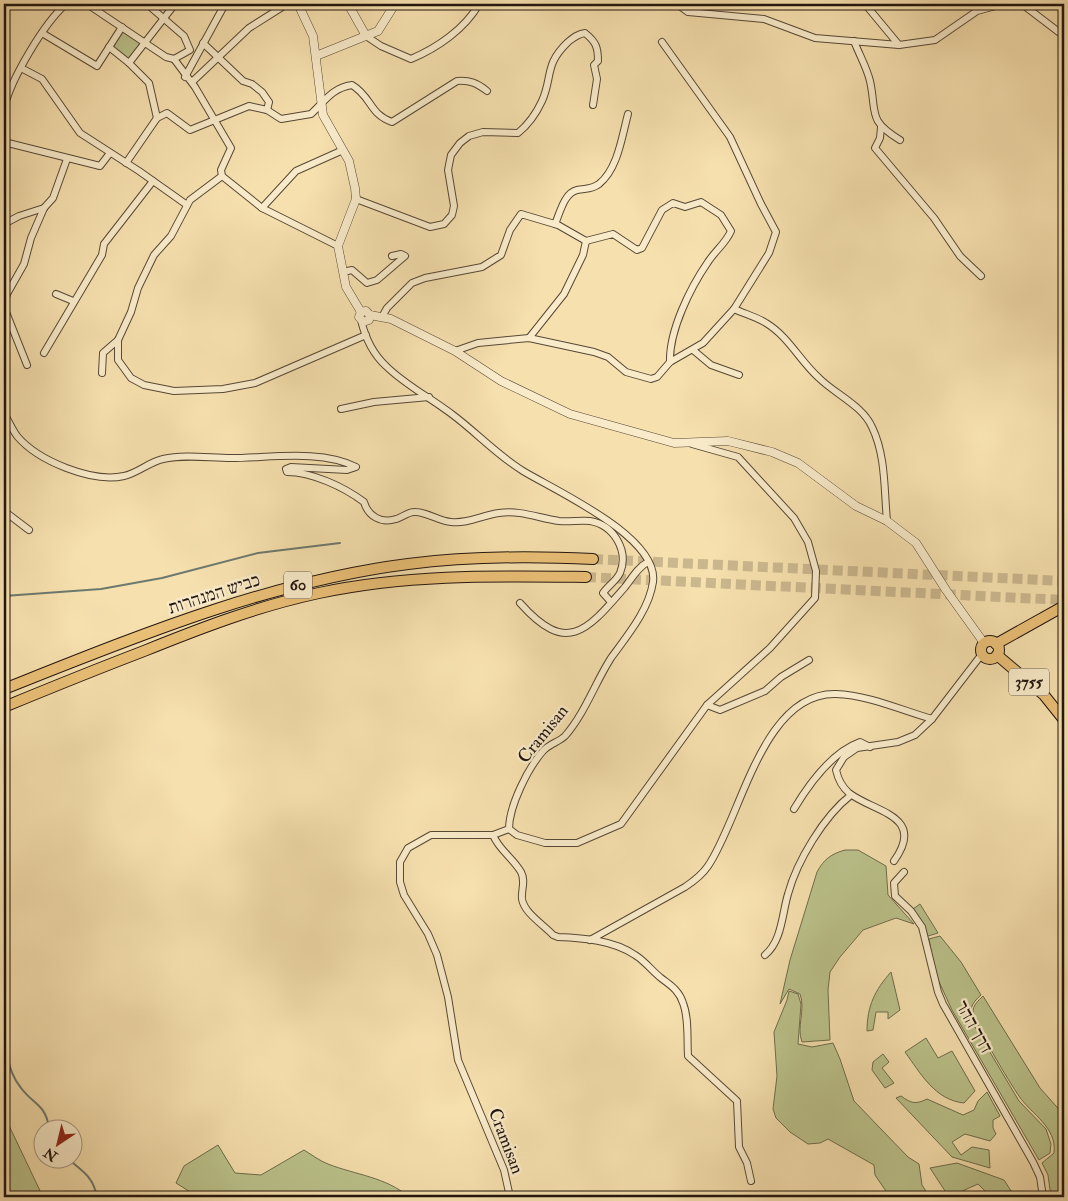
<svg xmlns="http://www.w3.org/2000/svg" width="1068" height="1201" font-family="'IM FELL Double Pica','Frank Ruhl Libre',serif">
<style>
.green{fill:#bbc28b;stroke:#6e6c4c}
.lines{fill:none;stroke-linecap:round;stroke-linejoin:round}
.stream{stroke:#6c796f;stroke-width:2}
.trunk-tunnel{stroke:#cbb78e;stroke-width:10;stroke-dasharray:10 5;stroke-linecap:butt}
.minor-casing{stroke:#564836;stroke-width:8}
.tertiary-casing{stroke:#564836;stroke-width:9}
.primary-casing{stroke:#21150e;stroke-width:12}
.trunk-casing{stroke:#21150e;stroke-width:12}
.minor{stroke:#f9ebca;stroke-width:6}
.tertiary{stroke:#f9ebca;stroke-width:8}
.primary{stroke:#ebc077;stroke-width:10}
.trunk{stroke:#ebc077;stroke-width:10}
.labels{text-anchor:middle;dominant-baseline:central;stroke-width:4.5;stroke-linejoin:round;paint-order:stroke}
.shield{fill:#f9ebca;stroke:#625546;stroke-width:1}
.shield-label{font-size:16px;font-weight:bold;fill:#21150e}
.street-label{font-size:18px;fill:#21150e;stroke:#f9ebca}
</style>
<rect width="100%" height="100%" fill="#f6e0ae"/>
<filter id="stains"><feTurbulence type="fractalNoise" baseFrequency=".004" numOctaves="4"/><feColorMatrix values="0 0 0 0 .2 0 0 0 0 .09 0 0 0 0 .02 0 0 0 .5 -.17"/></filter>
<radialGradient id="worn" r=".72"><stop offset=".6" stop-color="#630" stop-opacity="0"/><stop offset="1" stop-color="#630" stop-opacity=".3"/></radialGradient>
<!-- green -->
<g class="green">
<path d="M122 27 143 42 129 63 109 47Z"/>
<path d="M845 850H858L886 866 888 895 914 924 896 918 863 930 840 957 830 972 828 990 830 1040 802 1042C796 1027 806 1010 800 994L789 989 780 1004 790 960 817 872C824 859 831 854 845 850Z"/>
<path d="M920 904 938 933 928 936 913 909Z"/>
<path d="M940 936 961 962 981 995C971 1004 969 1009 972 1022L1019 1101 1046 1129 1051 1144 1050 1153 1039 1160 952 1010 935 973 929 939Z"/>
<path d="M891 972 900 1010 888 1019V1012H876L873 1030 867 1031C867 1006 875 990 891 972Z"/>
<path d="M789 991 798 994 801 1004 798 1044 812 1047 833 1043 840 1059 854 1101 908 1157 919 1164 922 1185 929 1196 932 1197H890L875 1175 874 1165 828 1139 820 1143 808 1144 790 1132 776 1118 773 1109 777 1076 774 1032 787 1000Z"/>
<path d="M983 996 1040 1088 1064 1115V1197H1051L1048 1175 1042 1163 1054 1153C1057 1127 1032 1115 1019 1096 1011 1085 973 1022 973 1012 973 1005 978 1001 983 996Z"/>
<path d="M926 1038 938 1058 952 1051 975 1091 964 1103C935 1100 921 1074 905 1052Z"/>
<path d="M883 1054 889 1062 882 1068 894 1083 885 1088 872 1070 873 1062Z"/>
<path d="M987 1092 1000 1116 993 1120V1128L996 1134 990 1141 965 1134 952 1142 961 1155 972 1147 989 1150 990 1168 952 1157 896 1098 901 1096C911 1103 915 1105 927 1099L963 1115 974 1110 978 1101Z"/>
<path d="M4 1115 43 1197H4Z"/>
<path d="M218 1145 235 1173 261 1175 304 1150C312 1155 320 1161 328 1164 356 1175 386 1177 409 1197H198L176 1183 184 1166Z"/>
<path d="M957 1163 1004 1180 1015 1197H991L978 1184 949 1197 930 1168Z"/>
</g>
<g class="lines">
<!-- stream -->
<g class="stream">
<path d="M4 596 101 589 162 578 258 553 340 543"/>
<path d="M4 1045C9 1061 10 1075 21 1088 34 1105 46 1105 49 1128"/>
<path d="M67 1158C83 1172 93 1176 97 1197"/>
</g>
<!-- trunk-tunnel -->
<g class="trunk-tunnel">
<path d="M593 559 1064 581"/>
<path d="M586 577 1064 600"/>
</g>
<!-- minor casing -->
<g class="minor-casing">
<g id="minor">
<path d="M87 4 166 57 174 59"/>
<path d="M147 4 184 36 190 50 174 59 195 87 231 148 221 170 222 176"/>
<path d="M568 4V5"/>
<path d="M677 4 688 12 764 19 815 38 899 45 935 40 977 11 1003 4"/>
<path d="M865 4 899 45"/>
<path d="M1022 4 1064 36"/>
<path d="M42 33 97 66 122 27"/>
<path d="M366 36 381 46 411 59C437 48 465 29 479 4"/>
<path d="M854 41C859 54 867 68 870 81 877 113 867 120 900 140"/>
<path d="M203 43 243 81 252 84 262 92 269 102 267 110"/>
<path d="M109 47 129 63 149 83 157 118 167 113 190 130 249 106 267 110 281 119 311 114C325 101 332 88 352 85 372 97 369 114 392 122L457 81C470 80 477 83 487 91"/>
<path d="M129 63 175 4"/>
<path d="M21 68 42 79 80 133 139 171 187 205"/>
<path d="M185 77 225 4"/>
<path d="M192 82 249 28 287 4"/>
<path d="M4 108C11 79 44 23 66 4"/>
<path d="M881 127 880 138 875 148 934 218 960 256 981 276"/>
<path d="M4 142 100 166 110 153"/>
<path d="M126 163 157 118"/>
<path d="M356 199 430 227 444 224 452 215 454 206 448 170 451 155 460 143 469 136 483 132 518 133C529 124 536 114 542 101 553 76 544 65 568 42 574 37 578 34 585 33 596 42 598 47 598 61L594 65 597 79 593 105"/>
<path d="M262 208 222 176 190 200 171 236 154 255 138 288 131 312 118 340V360L131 378 144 385 174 391 223 389 255 383 366 335"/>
<path d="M4 224 19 216 44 208"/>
<path d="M555 224C560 213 564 193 577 190 585 188 591 190 599 184 618 169 622 136 628 114"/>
<path d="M338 246 262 208 296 171 343 150"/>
<path d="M343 272 352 270 367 283 377 280 405 256 401 254 392 256"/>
<path d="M56 294 73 301"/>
<path d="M4 305 7 294 24 264 31 238 44 208 53 198 67 159"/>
<path d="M4 307 27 365"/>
<path d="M734 309C745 314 757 317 766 323 788 336 800 361 819 378 835 394 862 405 872 427 886 456 884 490 887 521"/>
<path d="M382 317 387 308 412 283 425 278 482 267 501 255 510 230 521 214 558 225 586 241 613 234 637 250 642 248 662 210 673 203 685 207 701 202 721 215 731 231C726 243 715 251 708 262 690 288 669 331 670 362"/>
<path d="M361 320C365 337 373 354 386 366 405 385 431 398 453 415 477 433 497 455 523 471 556 491 659 537 653 582 649 610 627 636 611 658 595 683 585 713 565 736 559 742 549 744 543 751 528 768 509 806 509 829L493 835H431L408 848 400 862V882L404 895 428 934 437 955 448 997 458 1060 504 1170 510 1197"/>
<path d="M529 338 564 294 583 255 586 241"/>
<path d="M693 350 711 365 739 375"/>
<path d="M455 351 478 343 529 338 594 352 608 357 626 372 651 379 657 377 670 362 703 343 734 309 769 253 776 232 761 204 730 137 662 42"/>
<path d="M44 353 102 255 104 244 153 181"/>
<path d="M102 373 103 353 118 340"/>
<path d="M341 409 374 402 429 397"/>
<path d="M4 413C8 420 12 429 17 436 38 461 92 483 124 476 138 473 149 462 163 459 185 454 209 458 231 458 269 458 321 449 356 467L347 470 291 467 286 469 287 472C312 472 344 487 364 502 368 516 381 524 396 519 401 518 408 512 414 512 425 511 439 521 451 522 468 524 483 515 499 513 521 510 538 518 559 521 570 522 580 520 590 521 614 525 629 551 620 573 616 581 608 586 603 593L611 602"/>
<path d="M4 511 29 530"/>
<path d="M520 603C567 656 587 631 625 587 632 578 638 567 648 562"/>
<path d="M707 705 720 710 765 691 781 677 809 660"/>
<path d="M794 809C809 784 832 752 860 742L870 747"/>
<path d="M509 829 517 835 545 843H577L621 824 707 705 770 648 815 598 816 571 808 542 794 518 738 457 692 444"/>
<path d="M493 835C499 850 513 858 521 872 526 881 521 890 522 899 524 913 544 925 553 935L558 937C583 938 613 940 635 955 645 961 652 971 661 978 670 985 679 990 683 1003 689 1018 687 1040 688 1056L737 1101 739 1147 747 1163 751 1181"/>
<path d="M894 861C927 815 873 812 849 793 842 787 838 779 836 770L844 757 857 748 898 742 915 735 932 719 982 654"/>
<path d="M904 872 894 883 895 896 911 911 922 927 938 992 943 1004 1033 1162 1040 1177 1043 1197"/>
<path d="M590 940 685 887C694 881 702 875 708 866 741 818 762 692 836 694 868 695 901 710 932 719"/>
<path d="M765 955C782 941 782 914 788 894 797 861 824 816 851 795"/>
</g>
</g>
<!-- tertiary casing -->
<g class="tertiary-casing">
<g id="tertiary">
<path d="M298 4 313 36 323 115 349 161 355 188 356 199 338 246 346 287 361 312"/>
<path d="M348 4 366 36"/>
<path d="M316 56 378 31 395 4"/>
<path d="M361 312 366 311 370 315 391 319 455 351 501 381 570 414 674 443 728 441 772 452 798 463 856 506 887 521 916 543 946 590 984 643"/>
<path d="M361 312 359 317 363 322 369 320 370 315"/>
</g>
</g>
<!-- primary casing -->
<g class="primary-casing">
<g id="primary">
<circle cx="990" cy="650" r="9"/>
<path d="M996 644 1064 606"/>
<path d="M997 655 1044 695 1064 720"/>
</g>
</g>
<!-- trunk casing -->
<g class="trunk-casing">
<g id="trunk">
<path d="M4 689C135 637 267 582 408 564 470 556 531 556 593 559"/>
<path d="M4 707C50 688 97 669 144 651 201 628 258 606 319 593 408 574 496 576 586 577"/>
</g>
</g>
<!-- minor -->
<use href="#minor" class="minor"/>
<!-- tertiary -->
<use href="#tertiary" class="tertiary"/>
<!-- primary -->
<use href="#primary" class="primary"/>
<!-- trunk -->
<use href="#trunk" class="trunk"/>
</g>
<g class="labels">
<!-- shield labels -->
<g class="shield">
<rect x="284" y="571.5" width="28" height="27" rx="4"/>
<rect x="1009" y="668.5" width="40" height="27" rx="4"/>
</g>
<g class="shield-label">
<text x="298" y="585">60</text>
<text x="1029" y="682">3755</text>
</g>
<!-- street labels -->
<g class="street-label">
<text transform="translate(214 594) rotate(-18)">כביש המנהרות</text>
<text transform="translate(543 734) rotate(-51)">Cramisan</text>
<text transform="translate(974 1027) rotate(61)">דרך ההר</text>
<text transform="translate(506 1141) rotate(69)">Cramisan</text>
</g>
</g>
<!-- margin -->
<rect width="1068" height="1201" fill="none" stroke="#f6e0ae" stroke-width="20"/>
<rect x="5" y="5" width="1058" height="1191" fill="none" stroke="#21150e" stroke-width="2.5"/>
<rect x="10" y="10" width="1048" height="1181" fill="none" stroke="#21150e"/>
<!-- north arrow -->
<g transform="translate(58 1144) rotate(215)"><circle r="24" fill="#f9ebca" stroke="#a3957f"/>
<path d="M0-4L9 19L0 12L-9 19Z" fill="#8f2418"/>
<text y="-8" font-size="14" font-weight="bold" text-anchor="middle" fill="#21150e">N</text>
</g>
<rect width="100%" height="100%" filter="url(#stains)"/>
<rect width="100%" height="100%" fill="url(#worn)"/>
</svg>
